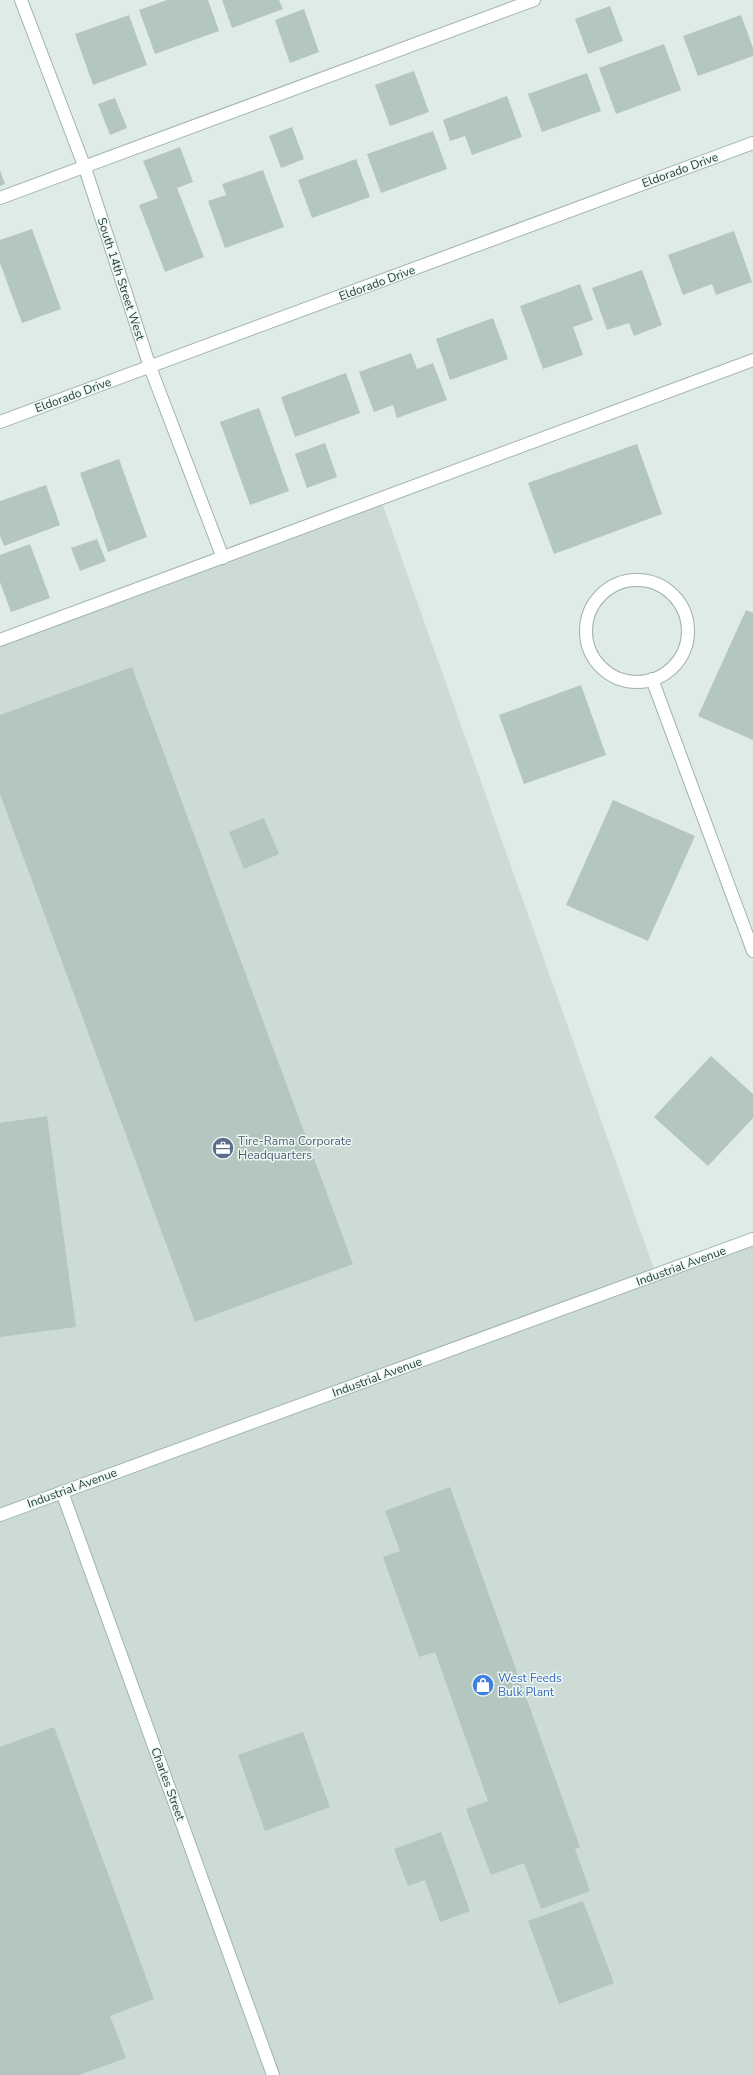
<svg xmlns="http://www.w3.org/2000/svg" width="753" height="2075" font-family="'Nunito Sans',sans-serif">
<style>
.built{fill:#ccdbd6}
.building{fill:#b3c6c0}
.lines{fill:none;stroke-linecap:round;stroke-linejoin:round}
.minor-casing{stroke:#a1b3af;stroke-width:14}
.minor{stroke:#fff;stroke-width:12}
.labels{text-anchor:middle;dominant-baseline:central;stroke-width:3;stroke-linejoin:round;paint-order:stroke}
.street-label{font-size:12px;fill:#1e3c37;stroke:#eff8f4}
.service-label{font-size:12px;fill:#4e5e75;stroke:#eff8f4;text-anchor:start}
.shop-label{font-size:12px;fill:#366cbe;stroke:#eff8f4;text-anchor:start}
</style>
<rect width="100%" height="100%" fill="#deebe7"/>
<!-- built -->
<path class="built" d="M381 500 656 1275 753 1239V2075H0V640Z"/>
<!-- building -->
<g class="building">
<path d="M167 0H208L219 31 155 54 139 10Z"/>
<path d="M222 0H279L283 9 232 28Z"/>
<path d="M610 6 623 41 588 54 575 19Z"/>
<path d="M304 9 319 52 290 63 275 20Z"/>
<path d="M129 15 147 65 93 85 75 34Z"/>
<path d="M741 15 753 48V56L698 76 683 36Z"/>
<path d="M664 44 681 90 616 114 599 68Z"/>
<path d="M414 71 429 112 390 126 375 85Z"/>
<path d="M587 73 601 111 542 132 528 94Z"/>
<path d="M507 96 522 137 472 155 465 136 450 141 443 120Z"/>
<path d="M115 98 127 128 110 135 98 104Z"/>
<path d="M292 127 304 159 281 168 269 136Z"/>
<path d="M433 131 447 169 381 193 367 154Z"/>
<path d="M180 147 193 182 177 188 204 257 165 272 139 205 158 198 143 161Z"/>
<path d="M356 159 370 197 312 218 298 180Z"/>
<path d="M0 170 5 184 0 186Z"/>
<path d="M263 170 284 227 225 248 208 201 226 195 222 184Z"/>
<path d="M32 229 61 309 22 323 0 263V240Z"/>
<path d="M734 231 752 282 716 295 712 284 683 295 668 255Z"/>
<path d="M642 270 662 325 634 336 629 323 607 330 592 288Z"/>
<path d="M580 284 593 320 573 327 583 355 543 369 520 306Z"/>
<path d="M493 318 508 359 450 380 436 339Z"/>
<path d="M411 353 417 369 433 363 447 400 397 418 393 405 374 412 359 372Z"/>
<path d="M346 373 360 413 295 437 281 397Z"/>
<path d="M259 408 289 491 250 505 220 422Z"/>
<path d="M325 443 337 477 307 488 295 454Z"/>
<path d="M637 444 662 514 554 554 528 483Z"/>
<path d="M119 459 147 537 108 552 80 473Z"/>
<path d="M46 485 60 525 4 546 0 536V501Z"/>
<path d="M97 539 106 561 80 571 71 548Z"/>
<path d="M30 544 50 598 11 612 0 582V555Z"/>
<path d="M746 610 753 613V740L698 716Z"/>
<path d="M132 667 353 1264 195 1322 0 794V715Z"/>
<path d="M581 685 606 755 524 784 499 715Z"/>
<path d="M613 800 695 836 648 941 566 905Z"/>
<path d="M264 818 279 854 244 869 229 832Z"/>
<path d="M711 1056 753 1094V1118L708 1166 654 1117Z"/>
<path d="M47 1116 76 1327 0 1337V1123Z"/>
<path d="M450 1487 580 1847 575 1849 590 1891 541 1909 524 1863 491 1875 466 1809 488 1801 435 1652 419 1657 383 1557 400 1551 385 1511Z"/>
<path d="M54 1727 154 1999 110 2016 126 2058 79 2075H0V1747Z"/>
<path d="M303 1732 330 1807 265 1831 238 1755Z"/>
<path d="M441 1832 470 1911 440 1922 425 1880 408 1886 394 1849Z"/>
<path d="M583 1901 614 1983 559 2004 528 1921Z"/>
</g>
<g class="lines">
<!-- minor casing -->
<g class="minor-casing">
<g id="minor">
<path d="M21 0 85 168 150 367 223 558"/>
<path d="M0 198 534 0"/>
<path d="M0 422 753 143"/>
<circle cx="637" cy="631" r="51"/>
<path d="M0 640 753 360"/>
<path d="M652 679 753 951"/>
<path d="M62 1492 273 2075"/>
<path d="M0 1515 753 1239"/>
</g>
</g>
<!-- minor -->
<use href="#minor" class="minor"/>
</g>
<!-- icons -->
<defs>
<g id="office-disc" transform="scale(1.15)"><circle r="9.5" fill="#5c6f8a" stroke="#eff8f4"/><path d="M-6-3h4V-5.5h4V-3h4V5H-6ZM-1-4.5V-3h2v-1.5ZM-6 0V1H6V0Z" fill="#fff"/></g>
<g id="shop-disc" transform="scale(1.15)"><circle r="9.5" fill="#3f7fe0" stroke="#eff8f4"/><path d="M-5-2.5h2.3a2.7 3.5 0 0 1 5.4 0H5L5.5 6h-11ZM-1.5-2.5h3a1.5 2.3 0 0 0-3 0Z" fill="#fff"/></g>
</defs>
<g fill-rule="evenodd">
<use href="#office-disc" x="223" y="1148"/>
<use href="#shop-disc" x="483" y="1685"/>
</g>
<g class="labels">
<!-- street labels -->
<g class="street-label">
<text transform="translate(680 170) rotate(-20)">Eldorado Drive</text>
<text transform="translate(121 279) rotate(72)">South 14th Street West</text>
<text transform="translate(377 283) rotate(-20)">Eldorado Drive</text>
<text transform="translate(73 395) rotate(-20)">Eldorado Drive</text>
<text transform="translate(681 1266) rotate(-20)">Industrial Avenue</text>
<text transform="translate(377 1377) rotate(-20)">Industrial Avenue</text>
<text transform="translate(72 1488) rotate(-20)">Industrial Avenue</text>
<text transform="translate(168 1784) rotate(70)">Charles Street</text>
</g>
<!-- service labels -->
<g class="service-label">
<text x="238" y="1141">Tire-Rama Corporate<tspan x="238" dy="14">Headquarters</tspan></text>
</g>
<!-- shop labels -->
<g class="shop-label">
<text x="498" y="1678">West Feeds<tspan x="498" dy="14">Bulk Plant</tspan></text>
</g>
</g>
</svg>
